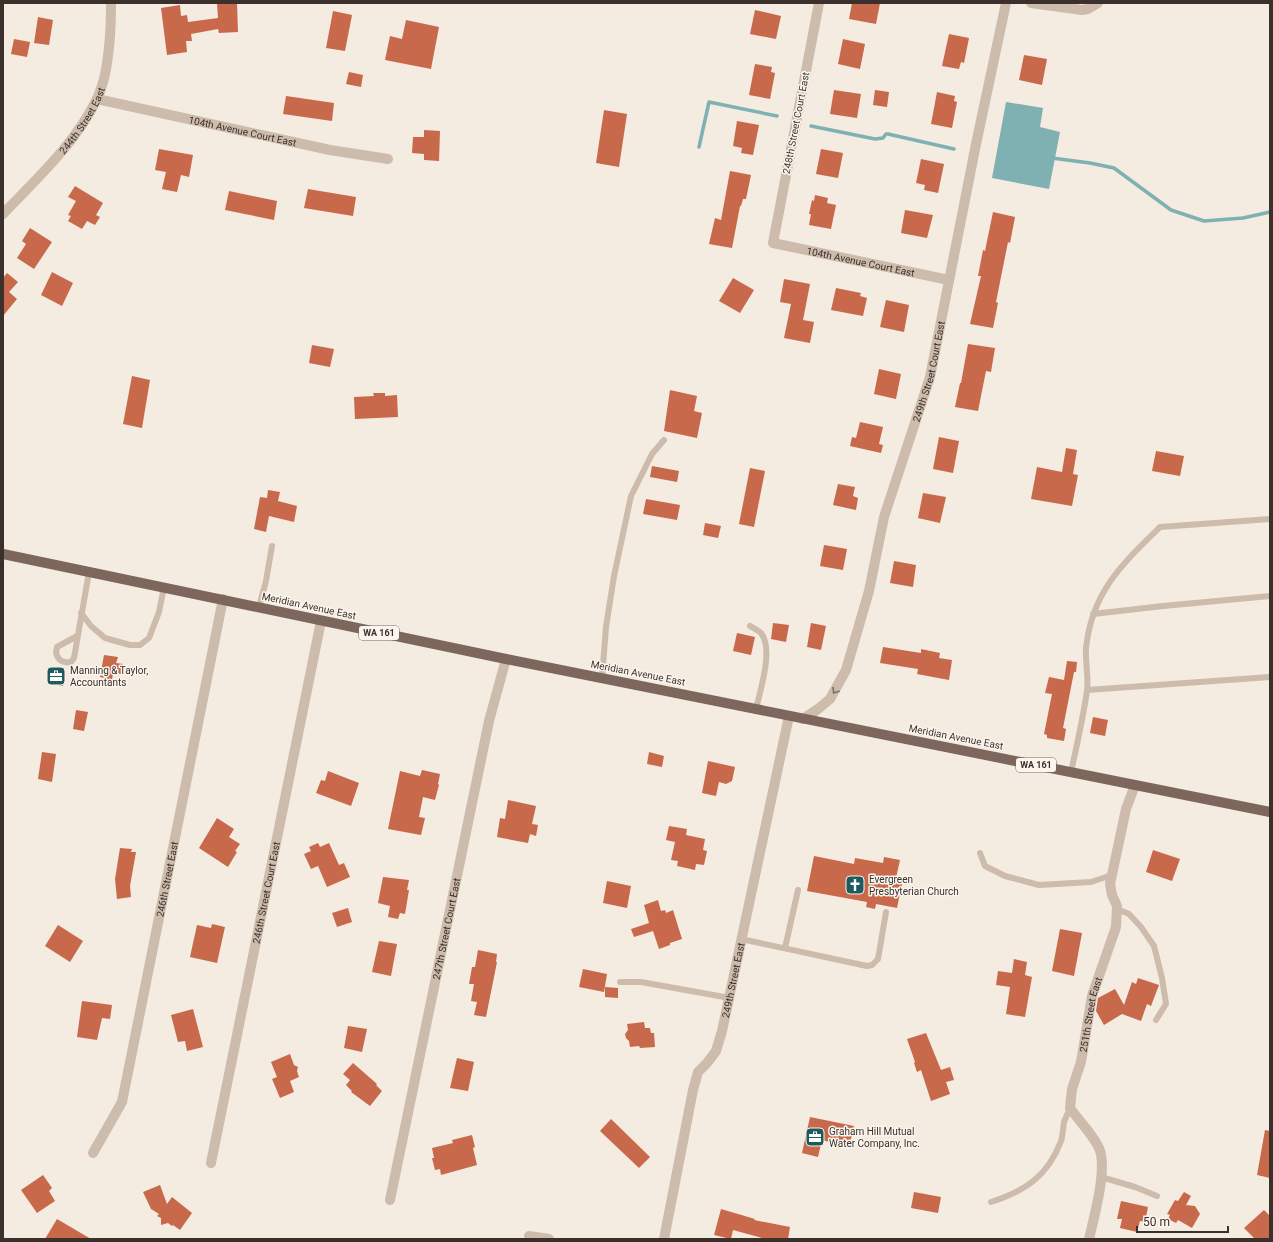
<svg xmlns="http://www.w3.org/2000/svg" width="1273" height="1242" font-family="Roboto,sans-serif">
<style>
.water{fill:#7fb0b2}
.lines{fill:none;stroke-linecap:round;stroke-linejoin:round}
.stream{stroke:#7fb0b2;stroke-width:3.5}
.building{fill:#c8694b}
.lane{stroke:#cdbbac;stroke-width:6}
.street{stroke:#cdbbac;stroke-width:10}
.primary{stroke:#7d675c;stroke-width:10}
.oneway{stroke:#7d6f65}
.labels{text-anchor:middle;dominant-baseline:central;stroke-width:3;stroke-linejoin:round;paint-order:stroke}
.shield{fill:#fbf5ee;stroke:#756b66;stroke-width:1}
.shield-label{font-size:9px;font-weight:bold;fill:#3b302b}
.street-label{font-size:10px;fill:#3b302b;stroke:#fbf5ee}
.poi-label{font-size:10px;fill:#3b302b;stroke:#fbf5ee;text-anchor:start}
</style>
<rect width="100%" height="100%" fill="#f4ebe1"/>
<!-- water -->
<path class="water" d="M1006 102 1043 108 1040 127 1060 132 1049 189 992 178Z"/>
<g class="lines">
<!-- stream -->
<g class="stream">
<path d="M811 126 875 139 883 138 886 134H888L954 149"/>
<path d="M699 147 709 102 777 116"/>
<path d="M1052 158 1090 163 1114 168 1171 210 1204 221 1243 218 1270 212"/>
</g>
</g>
<!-- building -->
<g class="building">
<path d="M217 3H237L238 32 219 33 218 29 191 34 192 41H186L187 52 167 55 161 8 180 5 181 16 187 15 188 22 218 18Z"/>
<path d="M852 3H880L876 24 849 19Z"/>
<path d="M755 10 781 16 776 39 750 34Z"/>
<path d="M333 11 352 15 345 51 326 48Z"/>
<path d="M38 17 53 20 49 45 34 43Z"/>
<path d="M406 20 439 27 431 69 385 60 390 36 402 39Z"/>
<path d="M949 34 969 38 964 63 961 62 959 69 942 66Z"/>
<path d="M14 39 30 42 27 57 11 54Z"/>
<path d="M843 39 865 44 860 69 838 64Z"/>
<path d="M1024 55 1047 59 1042 85 1019 80Z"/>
<path d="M755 64 772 67 771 72 775 73 770 99 749 95Z"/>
<path d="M349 72 363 75 361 87 346 84Z"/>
<path d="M834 90 861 94 857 118 830 114Z"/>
<path d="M875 90 889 92 887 107 873 105Z"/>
<path d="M937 92 955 96 954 101 957 102 952 128 931 124Z"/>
<path d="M286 96 334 103 332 121 283 114Z"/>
<path d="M604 110 627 114 619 167 596 163Z"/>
<path d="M737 121 759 125 753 155 741 153 742 148 733 146Z"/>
<path d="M424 130 440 131 439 161 424 160V154L412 153 413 137H424Z"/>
<path d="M159 149 193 155 189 177 181 175 177 192 162 189 166 172 155 170Z"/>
<path d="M821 149 843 153 838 178 816 174Z"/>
<path d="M921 159 944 164 938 193 924 190 925 185 916 183Z"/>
<path d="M730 171 751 175 746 199H743L741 206H740L732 248 709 244 715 218 721 220Z"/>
<path d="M75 186 103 203 96 215 100 217 95 225 87 221 82 229 68 221 71 216 68 215 76 201 68 197Z"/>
<path d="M308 189 356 197 353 216 304 208Z"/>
<path d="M229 191 277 201 274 220 225 210Z"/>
<path d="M815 195 828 198 827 203 836 205 831 229 809 225 811 214H809L812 200 814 201Z"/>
<path d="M905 210 933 215 927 238 901 233Z"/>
<path d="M993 212 1015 217 1010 243 1008 242 996 302 998 303 993 328 970 324 981 276H978L983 250 985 251Z"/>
<path d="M30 228 52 242 34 269 17 258 26 244 22 241Z"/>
<path d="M52 272 73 283 62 306 41 295Z"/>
<path d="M7 273 18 282 9 292 17 299 3 316V278Z"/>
<path d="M733 278 754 290 740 313 719 301Z"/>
<path d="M784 279 810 284 803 320 814 322 810 343 784 338 791 304 780 302Z"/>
<path d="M836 288 861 293 860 296 867 298 863 316 831 310Z"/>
<path d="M886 300 909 305 904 332 880 327Z"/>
<path d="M968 344 995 348 991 372 986 371 978 411 955 407 960 383H961Z"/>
<path d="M312 345 334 349 330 367 309 363Z"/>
<path d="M879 369 901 374 896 399 874 394Z"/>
<path d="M132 376 150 380 142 428 123 424Z"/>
<path d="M670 390 697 396 694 411 702 413 697 438 664 431Z"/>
<path d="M373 393H385V396L397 395 398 417 355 419 354 397 374 396Z"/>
<path d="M860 422 883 427 879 444 883 445 881 453 850 446 852 437 856 438Z"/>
<path d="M939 437 959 441 953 473 933 469Z"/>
<path d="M1066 448 1077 450 1073 474 1078 475 1072 506 1031 499 1037 467 1062 472Z"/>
<path d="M1156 451 1184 456 1180 476 1152 471Z"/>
<path d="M652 466 679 471 677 482 650 477Z"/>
<path d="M750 468 765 471 754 527 739 524Z"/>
<path d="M838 484 855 487 853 496 858 498 856 510 833 505Z"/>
<path d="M268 490 280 492 278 501 297 506 294 522 269 516 266 532 254 529 260 497 267 498Z"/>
<path d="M923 493 946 497 940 523 918 518Z"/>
<path d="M646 499 680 505 677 520 643 514Z"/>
<path d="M705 523 721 526 718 538 703 535Z"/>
<path d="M824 545 847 549 843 570 820 566Z"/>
<path d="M894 561 916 565 913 587 890 583Z"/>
<path d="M773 623 789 625 786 642 771 639Z"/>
<path d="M811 623 826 626 821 650 807 647Z"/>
<path d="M737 633 755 637 751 655 733 651Z"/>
<path d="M883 647 921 653V649L940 653 939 658 952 660 949 680 917 674 918 669 880 663Z"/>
<path d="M104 655 118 657 116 663 123 664 121 674 113 673 112 680 100 677Z"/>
<path d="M1067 661 1077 662 1076 672H1074L1063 728 1066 729 1064 741 1047 738V735L1044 734 1052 694 1045 693 1049 677 1064 680Z"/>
<path d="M53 669 65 671 63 686 51 684Z"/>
<path d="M76 710 88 712 84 731 73 729Z"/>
<path d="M1093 717 1108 720 1105 736 1090 733Z"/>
<path d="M42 752 56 754 52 782 38 779Z"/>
<path d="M649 752 664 756 662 767 647 764Z"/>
<path d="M708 761 735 767 732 781 726 784 719 782 716 796 702 793Z"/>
<path d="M422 770 440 774 438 784 439 785 435 800 423 797 419 817 425 818 421 835 388 829 400 771 420 776Z"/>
<path d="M328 771 359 783 351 806 316 793 321 780 325 781Z"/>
<path d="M508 800 536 806 532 824 538 825 536 836 530 834 528 843 497 837 500 818 505 819Z"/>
<path d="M217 818 234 829 229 837 240 844 235 851 237 852 228 867 199 848Z"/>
<path d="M669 826 687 829 686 835 705 839 703 850 707 851 704 865 696 864 695 870 677 866 678 861 671 860 675 842 666 840Z"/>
<path d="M318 843 320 847 329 843 339 865 344 863 350 877 327 887 318 866 311 869 304 854 311 851 309 847Z"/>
<path d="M120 848 132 849 131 852H136L130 886 131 897 117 899 115 879Z"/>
<path d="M1153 850 1180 859 1172 881 1146 872Z"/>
<path d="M814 856 854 864 855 858 883 863 884 857 900 860 896 878 903 879 897 908 876 904 875 909 866 907 867 902 807 891Z"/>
<path d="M383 877 409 880 407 890H409L405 914 400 913 398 919 388 917 390 906 378 903Z"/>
<path d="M607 881 631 886 627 908 603 903Z"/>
<path d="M658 900 661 911 665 910 666 913 673 910 682 939 670 943V945L659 949 653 931 634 937 631 929 649 923 644 905Z"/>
<path d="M348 908 352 922 337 927 332 913Z"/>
<path d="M212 924 225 927 217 963 190 957 197 925 211 928Z"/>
<path d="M58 925 83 941 70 962 45 946Z"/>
<path d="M1060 929 1082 933 1074 976 1052 971Z"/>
<path d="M379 941 397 944 391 976 372 972Z"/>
<path d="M478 950 497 954 496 962H497L486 1017 474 1015 477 1002 471 1001 474 984H469L472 967H475Z"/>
<path d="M1014 959 1027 962 1025 975 1032 977 1025 1017 1006 1014 1010 987 996 985 998 971 1012 973Z"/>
<path d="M583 969 607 974 604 992 579 987Z"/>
<path d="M1138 978 1159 985 1151 1006 1147 1004 1141 1021 1122 1014 1104 1025 1096 1011 1098 998 1115 989 1124 1005 1132 982 1136 984Z"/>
<path d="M605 987 618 988V998L605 997Z"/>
<path d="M82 1001 112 1005 110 1019 102 1018 97 1040 77 1037Z"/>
<path d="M193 1009 203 1047 187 1051 185 1041 178 1042 171 1015Z"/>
<path d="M644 1022 645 1028H650L651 1033H654L655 1047 640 1048 639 1046 630 1047 629 1041 626 1038 625 1034 628 1030 627 1024Z"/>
<path d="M348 1026 367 1029 362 1052 344 1048Z"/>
<path d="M926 1033 941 1070 950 1067 954 1080 946 1082 950 1094 931 1101 921 1070 917 1072 914 1063 915 1062 907 1039Z"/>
<path d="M290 1054 294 1065 298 1067 297 1071 299 1077 290 1081 294 1092 280 1098 272 1079 277 1077 271 1062Z"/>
<path d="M457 1058 474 1062 468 1091 450 1088Z"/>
<path d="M353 1063 377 1084 376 1085 382 1091 370 1106 351 1092 352 1091 346 1085 350 1080 343 1074Z"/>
<path d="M810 1117 854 1126 849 1147 822 1140 818 1157 802 1153Z"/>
<path d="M611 1119 650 1157 639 1168 600 1131Z"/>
<path d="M1265 1130 1270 1131V1178L1257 1175Z"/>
<path d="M472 1135 475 1147 473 1148 477 1165 441 1175 440 1169 435 1170 432 1158H434L432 1148 453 1143 452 1140Z"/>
<path d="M43 1175 52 1188 49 1191 55 1201 37 1213 21 1190Z"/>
<path d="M160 1185 167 1204 172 1197 192 1213 180 1230 173 1225 172 1226 168 1223 161 1225V1218L157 1216 159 1214 151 1209 143 1192Z"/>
<path d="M914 1192 941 1197 938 1213 911 1208Z"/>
<path d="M1184 1192 1191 1196 1186 1205 1195 1206 1200 1214 1192 1228 1178 1220 1176 1223 1168 1219 1170 1215 1167 1214 1175 1200 1178 1201Z"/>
<path d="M1121 1201 1148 1207 1145 1222 1140 1221 1137 1232 1120 1228 1122 1219H1117Z"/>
<path d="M721 1209 755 1219 754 1220 790 1227 788 1239H766L733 1230 731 1239 714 1235Z"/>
<path d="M1264 1210 1270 1216V1239H1255L1244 1228Z"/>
<path d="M57 1219 91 1239H45Z"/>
</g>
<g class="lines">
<!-- lane -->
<g class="lane">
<path d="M259 607 266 581 272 546"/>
<path d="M81 613 91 626 105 638 130 645H140L149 638 159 612 164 587"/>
<path d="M1093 614 1163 606 1270 596"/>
<path d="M750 626C753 628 758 630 761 633 774 649 760 691 756 709"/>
<path d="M77 636 57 647C54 657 61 664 71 662L74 658 89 572"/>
<path d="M602 678 606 627 614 576 631 496 652 454 664 440"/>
<path d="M1087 690 1270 677"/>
<path d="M1071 772C1077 745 1083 718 1087 691 1089 677 1085 663 1086 648 1092 592 1122 564 1160 527L1270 519"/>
<path d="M980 853 985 866 1005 876 1039 885 1091 882 1112 875"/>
<path d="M1117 909 1129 914 1141 927 1154 946 1162 978 1166 1004 1156 1020"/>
<path d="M741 939 867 966 872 965 878 959 886 912"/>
<path d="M785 948 798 890"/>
<path d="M620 982H641L730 998"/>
<path d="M1101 1177 1135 1187 1157 1196"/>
<path d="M991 1202C1025 1191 1048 1176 1061 1141 1063 1135 1063 1128 1064 1122 1066 1117 1068 1113 1070 1108"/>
</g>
<!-- street -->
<g class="street">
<path id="s1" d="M819 3 773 243 949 280"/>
<path d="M1031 3 1082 10 1088 9 1098 3"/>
<path id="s2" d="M97 99 330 150 388 159"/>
<path id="s3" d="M3 214C37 178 75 144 97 99 100 93 102 85 104 79 110 53 111 29 111 3"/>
<path id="s4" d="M803 719 818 709 830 699 846 670 869 591 884 517 930 377 976 144 1006 3"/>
<path id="s5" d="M93 1153 122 1102 223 599"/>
<path id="s6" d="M211 1163 321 621"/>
<path id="s7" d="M390 1200 489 721 506 659"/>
<path d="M529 1236 549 1239"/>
<path id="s8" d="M664 1239 693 1090 698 1072 707 1063 716 1051 722 1031 789 716"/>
<path id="s9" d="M1089 1239C1094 1217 1108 1168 1099 1148 1092 1133 1079 1121 1070 1108L1072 1089 1081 1062 1092 996 1116 927 1117 906 1112 895 1110 884 1126 809 1135 785"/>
</g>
<!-- primary -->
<path class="primary" d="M3 554 506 659 1270 812"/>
</g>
<!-- one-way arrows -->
<defs><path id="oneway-chevron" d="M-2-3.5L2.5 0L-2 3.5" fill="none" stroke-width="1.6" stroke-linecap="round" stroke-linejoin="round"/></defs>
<use class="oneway" href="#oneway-chevron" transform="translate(835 691) rotate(122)"/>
<!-- icons -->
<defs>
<g id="office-square" transform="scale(1)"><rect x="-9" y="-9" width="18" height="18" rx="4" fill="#1f5a5e" stroke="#fbf5ee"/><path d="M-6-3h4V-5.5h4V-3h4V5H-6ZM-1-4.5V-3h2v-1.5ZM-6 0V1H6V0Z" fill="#fff"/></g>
<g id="church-square" transform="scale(1)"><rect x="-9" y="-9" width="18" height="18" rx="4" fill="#1f5a5e" stroke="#fbf5ee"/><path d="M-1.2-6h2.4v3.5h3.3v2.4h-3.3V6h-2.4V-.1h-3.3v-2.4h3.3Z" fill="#fff"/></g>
</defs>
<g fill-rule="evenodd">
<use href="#office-square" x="56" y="676"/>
<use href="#church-square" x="855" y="885"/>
<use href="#office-square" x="815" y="1137"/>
</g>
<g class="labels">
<!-- shield labels -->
<g class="shield">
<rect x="359" y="626" width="40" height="14" rx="3"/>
<rect x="1016" y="758" width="40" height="14" rx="3"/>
</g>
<g class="shield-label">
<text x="379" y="633">WA 161</text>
<text x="1036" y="765">WA 161</text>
</g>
<!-- street labels -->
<g class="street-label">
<text stroke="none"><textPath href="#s3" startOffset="123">244th Street East</textPath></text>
<text transform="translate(796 123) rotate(-79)">248th Street Court East</text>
<text stroke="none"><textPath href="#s2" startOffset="149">104th Avenue Court East</textPath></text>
<text stroke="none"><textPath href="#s1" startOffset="334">104th Avenue Court East</textPath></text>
<text stroke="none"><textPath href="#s4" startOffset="377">249th Street Court East</textPath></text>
<text transform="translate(309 606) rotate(12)">Meridian Avenue East</text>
<text transform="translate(638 673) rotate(11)">Meridian Avenue East</text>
<text transform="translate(956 737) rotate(11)">Meridian Avenue East</text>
<text stroke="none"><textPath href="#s5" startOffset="286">246th Street East</textPath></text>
<text stroke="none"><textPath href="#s6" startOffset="276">246th Street Court East</textPath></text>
<text stroke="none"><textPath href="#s7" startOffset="277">247th Street Court East</textPath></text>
<text stroke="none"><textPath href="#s8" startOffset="271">249th Street East</textPath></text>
<text stroke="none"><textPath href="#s9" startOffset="238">251th Street East</textPath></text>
</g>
<!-- poi labels -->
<g class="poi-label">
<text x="70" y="670">Manning &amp; Taylor,<tspan x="70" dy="12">Accountants</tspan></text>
<text x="869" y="879">Evergreen<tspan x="869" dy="12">Presbyterian Church</tspan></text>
<text x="829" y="1131">Graham Hill Mutual<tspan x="829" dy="12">Water Company, Inc.</tspan></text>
</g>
</g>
<!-- border -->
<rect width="1273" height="1242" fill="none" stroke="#3b302b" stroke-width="8"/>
<!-- scale -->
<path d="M1137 1226v6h91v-6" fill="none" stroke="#3b302b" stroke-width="2"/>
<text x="1143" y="1226" font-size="12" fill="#3b302b" stroke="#fbf5ee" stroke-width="3" paint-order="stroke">50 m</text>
</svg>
